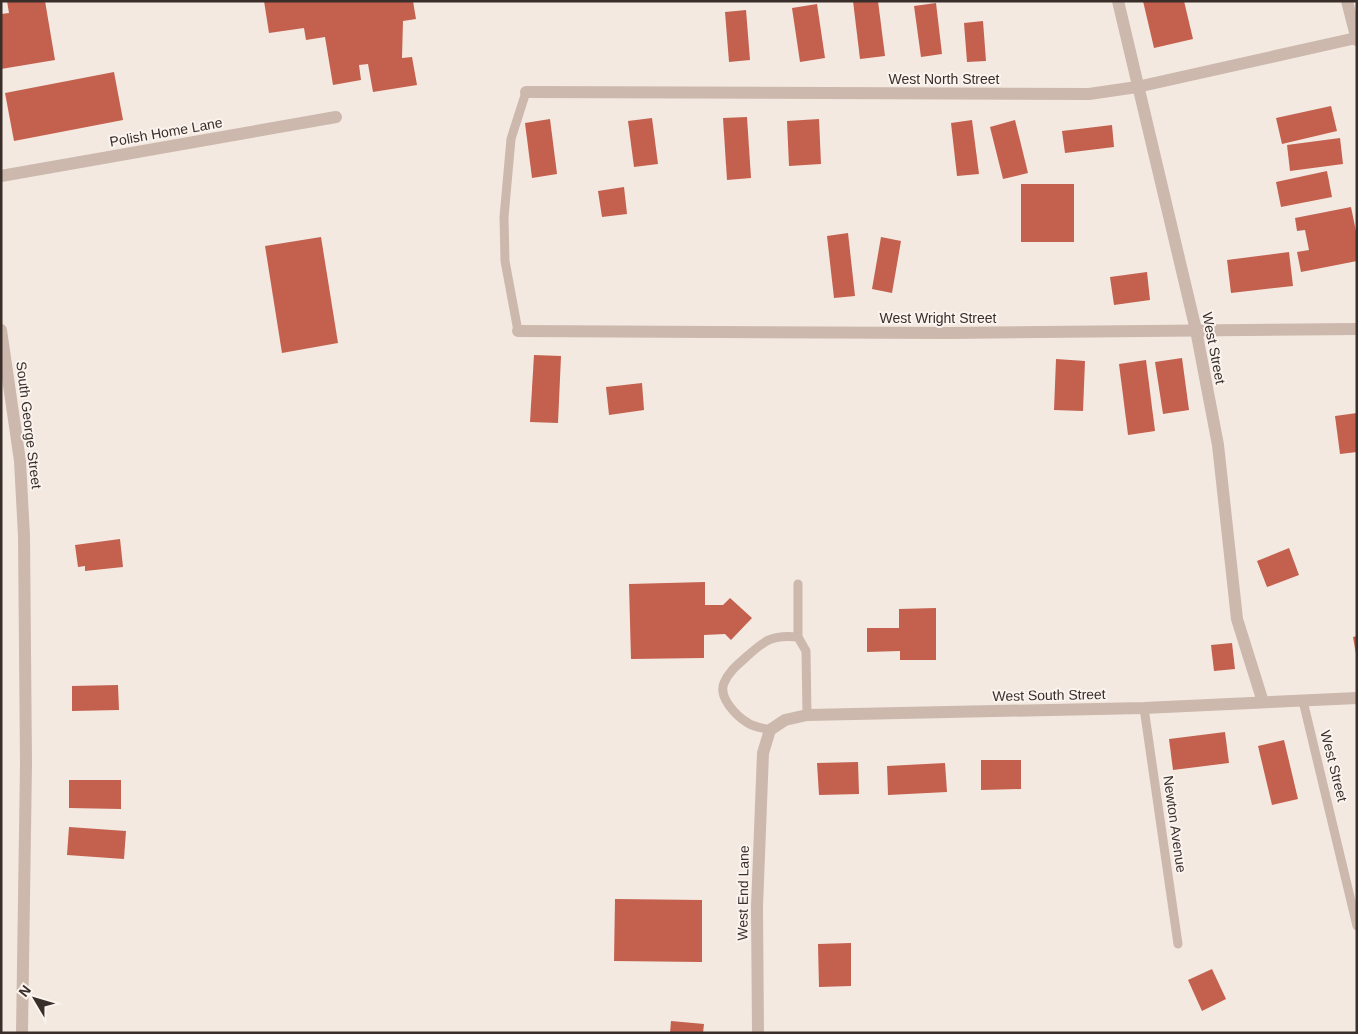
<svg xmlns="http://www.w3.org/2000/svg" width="1358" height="1034" font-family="Arial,sans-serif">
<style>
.building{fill:#c4604e}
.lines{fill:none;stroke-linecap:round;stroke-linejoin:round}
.service{stroke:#ccb8ac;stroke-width:9}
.minor{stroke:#ccb8ac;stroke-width:12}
.tertiary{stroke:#ccb8ac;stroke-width:12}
.labels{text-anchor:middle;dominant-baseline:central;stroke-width:4;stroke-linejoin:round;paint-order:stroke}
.street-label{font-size:14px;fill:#3a2e2b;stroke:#faf3ee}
</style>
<rect width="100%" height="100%" fill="#f3e9e1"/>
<!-- building -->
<g class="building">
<path d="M7 1H45L55 60 1 69V14L9 13Z"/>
<path d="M264 1H413L416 19 403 21 402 58 412 57 417 85 373 92 368 64 359 65 361 80 333 85 325 37 306 40 304 28 269 33Z"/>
<path d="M853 1H878L885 56 860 59Z"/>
<path d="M1143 1H1184L1193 39 1154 48Z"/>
<path d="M936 3 942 54 921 57 914 6Z"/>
<path d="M817 4 825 58 800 62 792 8Z"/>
<path d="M746 10 750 60 729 62 725 12Z"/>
<path d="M983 21 986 61 967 62 964 23Z"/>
<path d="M114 72 123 120 14 141 5 93Z"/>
<path d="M1331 106 1337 131 1282 144 1276 118Z"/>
<path d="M747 117 751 178 727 180 723 118Z"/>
<path d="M652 118 658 164 634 167 628 121Z"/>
<path d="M550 119 557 174 532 178 525 123Z"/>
<path d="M819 119 821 164 789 166 787 121Z"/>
<path d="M972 120 979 174 957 176 951 123Z"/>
<path d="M1015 120 1028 173 1003 179 990 127Z"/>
<path d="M1112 125 1114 147 1065 153 1062 131Z"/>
<path d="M1340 138 1343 164 1290 171 1287 145Z"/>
<path d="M1327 171 1332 197 1281 207 1276 182Z"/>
<rect x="1021" y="184" width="53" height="58"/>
<path d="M624 187 627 214 602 217 598 191Z"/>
<path d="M1351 207 1357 236V261L1301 272 1297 252 1309 250 1305 230 1297 231 1295 218Z"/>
<path d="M848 233 855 296 834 298 827 236Z"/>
<path d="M321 237 338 343 282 353 265 246Z"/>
<path d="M881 237 901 241 892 293 872 289Z"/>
<path d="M1289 252 1293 286 1231 293 1227 260Z"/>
<path d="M1147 272 1150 300 1114 305 1110 277Z"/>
<path d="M534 355 561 356 558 423 530 422Z"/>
<path d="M1182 358 1189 410 1163 414 1155 362Z"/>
<path d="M1056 359 1085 361 1083 411 1054 410Z"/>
<path d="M1146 360 1155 431 1128 435 1119 364Z"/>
<path d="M642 383 644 410 609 415 606 387Z"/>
<path d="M1357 413V452L1340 454 1335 416Z"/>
<path d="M120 539 123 567 85 571V566L78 567 75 545Z"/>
<path d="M1289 548 1299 575 1267 587 1257 561Z"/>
<path d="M705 582V605H723L730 598 752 618 731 640 725 634 704 635V658L631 659 629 584Z"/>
<path d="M936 608V660H900V651L867 652V628H899V609Z"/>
<path d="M1357 636V654H1356L1353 637Z"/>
<path d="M1232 643 1235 669 1214 671 1211 645Z"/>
<path d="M118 685 119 710 72 711V686Z"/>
<path d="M1225 732 1229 763 1173 770 1169 739Z"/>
<path d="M1284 740 1298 799 1272 805 1258 746Z"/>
<path d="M981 760H1021V789L981 790Z"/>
<path d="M858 762 859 794 819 795 817 763Z"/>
<path d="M945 763 947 792 888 795 887 766Z"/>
<path d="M69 780H121V809L69 808Z"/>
<path d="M69 827 126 831 124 859 67 855Z"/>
<path d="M615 899 702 900V962L614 961Z"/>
<path d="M851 943V986L819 987 818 944Z"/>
<path d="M1212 969 1226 999 1202 1011 1188 980Z"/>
<path d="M671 1021 704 1024 703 1033H670Z"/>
</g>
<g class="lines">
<!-- service -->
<g class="service">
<path d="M518 331 505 261 504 217 511 139 526 92"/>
<path d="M798 584V637L806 651 807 715"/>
<path d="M1303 701 1357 926"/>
<path d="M1144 708 1178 944"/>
<path d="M770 730C763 728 754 727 748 723 736 716 718 697 724 683 728 673 736 666 744 659 763 642 770 634 798 637"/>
</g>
<!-- minor -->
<g class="minor">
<path d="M1118 1 1196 330 1218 445 1237 619 1263 702"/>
<path d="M526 92 1089 94 1137 87 1356 38"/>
<path d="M1 176 336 117"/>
<path d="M1 330 20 461 24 536 26 764 22 1033"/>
<path d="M518 331 949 333 1357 329"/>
<path d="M758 1033 757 907 763 753 770 730 785 720 807 715 1144 708 1357 698"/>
</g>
<!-- tertiary -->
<path class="tertiary" d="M1347 1 1357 40"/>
</g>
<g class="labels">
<!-- street labels -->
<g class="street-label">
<text x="944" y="79">West North Street</text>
<text transform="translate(166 132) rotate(-10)">Polish Home Lane</text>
<text x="938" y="318">West Wright Street</text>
<text transform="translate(1214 348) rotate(79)">West Street</text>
<text transform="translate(29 425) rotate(83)">South George Street</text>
<text transform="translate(1049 695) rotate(-1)">West South Street</text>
<text transform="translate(1334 766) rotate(76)">West Street</text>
<text transform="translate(1175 824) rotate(82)">Newton Avenue</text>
<text transform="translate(743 893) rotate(-89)">West End Lane</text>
</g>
</g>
<!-- border -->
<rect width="1358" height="1034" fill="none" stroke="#3a2e2b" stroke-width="5"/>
<!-- north arrow -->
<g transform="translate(35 999) rotate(308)" stroke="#faf3ee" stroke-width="4" paint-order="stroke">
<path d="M0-4L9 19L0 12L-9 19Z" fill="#3a2e2b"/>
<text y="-8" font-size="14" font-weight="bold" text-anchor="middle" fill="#3a2e2b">N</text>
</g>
</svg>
